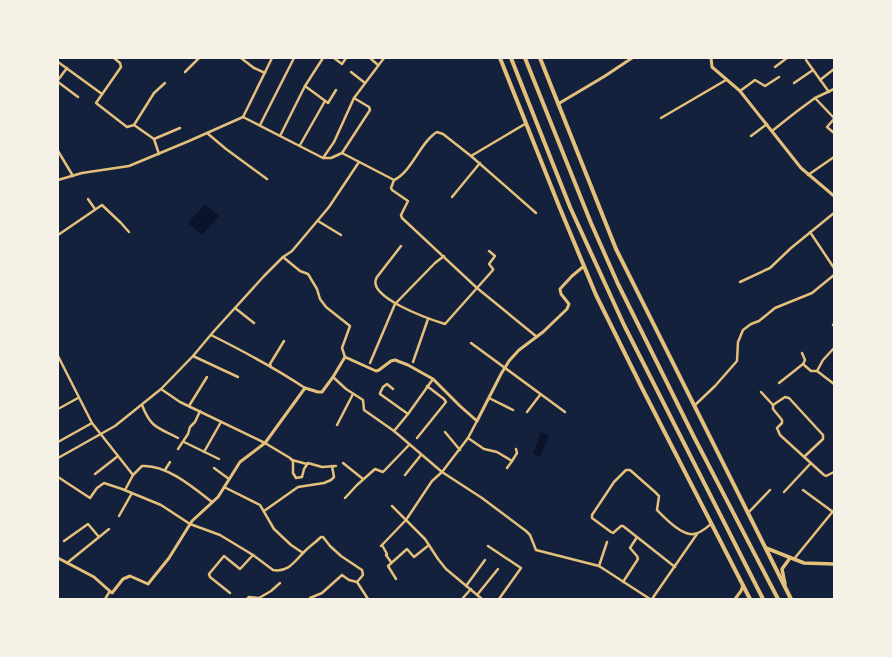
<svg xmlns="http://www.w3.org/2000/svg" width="892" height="657" font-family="'PT Sans Narrow',sans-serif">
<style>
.water{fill:#0b132b}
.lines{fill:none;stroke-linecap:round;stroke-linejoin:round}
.minor{stroke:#e5c07b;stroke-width:2.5}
.tertiary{stroke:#e5c07b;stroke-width:3}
.secondary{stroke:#e5c07b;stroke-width:3.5}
.trunk{stroke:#e5c07b;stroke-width:4}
.motorway{stroke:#e5c07b;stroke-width:4}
</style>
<rect width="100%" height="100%" fill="#14213d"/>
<!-- water -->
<g class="water">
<path d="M205 204 219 216 202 235 188 223Z"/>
<path d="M541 432 549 436 540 457 533 454Z"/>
</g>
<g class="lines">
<!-- minor -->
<g class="minor">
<path d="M114 58 120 63 121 67 96 103 127 127 134 125 154 93 165 83"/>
<path d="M241 58 254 68 265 73"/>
<path d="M334 58 342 64 346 58"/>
<path d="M370 58 378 65"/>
<path d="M806 60 829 92"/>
<path d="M58 62 102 94"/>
<path d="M775 67 787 58"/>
<path d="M185 72 199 58"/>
<path d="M351 72 365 83"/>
<path d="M58 80 67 68"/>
<path d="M820 80 834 69"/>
<path d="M58 82 78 97"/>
<path d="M794 83 813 70"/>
<path d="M305 86 328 103 336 90"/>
<path d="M740 91 755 80 765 86 779 77"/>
<path d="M815 98 834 118"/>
<path d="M243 117 323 158H331L342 153 394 180C411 173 421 141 437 132L443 134 471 156 525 124"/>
<path d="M243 117 272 58"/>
<path d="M661 118 726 80"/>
<path d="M834 119 827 127 834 133"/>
<path d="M134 125 154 139 159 154"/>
<path d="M260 125 294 58"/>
<path d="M772 131 796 112 815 98 834 89"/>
<path d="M207 133 226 149 267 179"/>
<path d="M280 136 305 86 323 58"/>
<path d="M751 136 767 124"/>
<path d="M154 139 180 128"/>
<path d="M300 145 325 101"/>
<path d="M58 151 73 176"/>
<path d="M342 153 370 110 369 107 354 98"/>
<path d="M471 156 536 213"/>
<path d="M323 158 334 142 354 98 384 58"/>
<path d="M808 175 834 157"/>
<path d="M58 180 82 173 129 166 189 141 243 117"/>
<path d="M394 180 391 188 392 190 408 201 401 215 402 218 477 288 537 337"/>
<path d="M452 197 480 163"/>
<path d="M88 199 95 209"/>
<path d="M318 221 341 235"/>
<path d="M810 232 834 268"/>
<path d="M58 235 102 205 121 223 129 232"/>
<path d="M401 246 377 277C364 297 432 320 445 324L493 270V269L489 264 495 256 489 251"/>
<path d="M283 257 300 271 308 274 317 289 320 299 326 307 350 326 342 348 345 357"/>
<path d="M740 282 770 268 791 248 834 213"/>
<path d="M235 308 254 323"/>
<path d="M833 325 834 324"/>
<path d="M211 335C243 351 275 368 305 388"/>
<path d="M471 343 565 412"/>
<path d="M802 353 805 360 803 364"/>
<path d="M58 356 92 423 133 475"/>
<path d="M193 356 238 377"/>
<path d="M413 362 428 319"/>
<path d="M370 363 395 304 435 263 444 256"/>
<path d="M271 367 270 364 284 341"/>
<path d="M817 371 823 360 834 348"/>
<path d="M333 377 346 389 363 400 364 410 394 431 442 472 482 498 526 531 530 535 536 550 599 566 650 599"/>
<path d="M779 383 803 364 811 371H817L834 384"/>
<path d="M161 389 180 402 265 443 290 458 293 461V473L296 478 302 477 304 469 308 463 322 467 336 466"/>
<path d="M393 389 387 384 383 387 380 393V394L408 414"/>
<path d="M761 392 773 405V409L782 420V423L777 428 780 435 824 475 826 476 834 472"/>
<path d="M489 398 513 410"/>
<path d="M142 405C151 428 157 427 178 438"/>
<path d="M773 405 785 397 789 398 823 435V439L804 457"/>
<path d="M189 406 207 377"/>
<path d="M694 406 715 386 737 361 738 342 743 330 751 324 759 321 775 308 812 293 834 275"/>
<path d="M58 409 78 398"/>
<path d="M527 412 540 395"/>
<path d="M337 425 353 394"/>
<path d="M394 431 408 414 433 379"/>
<path d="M445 432 460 450"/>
<path d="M417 438 446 402 444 399 427 386"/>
<path d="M468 438 484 449 497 452 512 461 517 453 516 449"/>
<path d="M58 442 92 423"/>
<path d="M184 442 219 459"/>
<path d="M178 449 188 434 190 427 195 422 200 411"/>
<path d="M204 452 221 422"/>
<path d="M58 458 115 426 161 389 193 356 214 331 264 276 283 257 292 251 329 207 359 162"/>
<path d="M292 460 307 464"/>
<path d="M343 463 363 479"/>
<path d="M214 468 229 479"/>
<path d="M507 468 512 461"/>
<path d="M165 470 170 462"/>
<path d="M95 474 118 456"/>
<path d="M405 475 421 455"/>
<path d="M58 477 90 498 97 488 104 483 122 489 161 505 190 524 220 535 253 555 273 570C288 573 295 561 304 552 310 546 316 542 321 537H323L330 546 341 556 362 570 363 575 357 582"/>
<path d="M224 487 260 505 274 529 291 545 303 553"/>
<path d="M125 490 133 475 142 466C166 464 194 488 212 502"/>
<path d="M803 490 833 512"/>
<path d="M784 492 811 463"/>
<path d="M345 498 357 485 375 469 383 472 409 445"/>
<path d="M392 506 425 539 438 559 446 569 482 599"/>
<path d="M264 511 298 487 324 483 331 480 334 477 332 466"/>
<path d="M749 512 770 490"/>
<path d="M119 516 132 493"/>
<path d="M64 541 88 524 99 537"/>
<path d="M382 545 387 554 386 555 391 562"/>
<path d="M381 546 406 520 432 481 442 472 468 438 477 421"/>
<path d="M488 546 521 568 499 599"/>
<path d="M794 559 834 510"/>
<path d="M67 563 109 529"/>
<path d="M599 566 607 542"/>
<path d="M675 567 623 526H621L613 533 611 532 592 518V515L614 482 626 470H630L655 492 659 496 657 510C665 518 682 536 694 534 701 533 706 528 711 524"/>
<path d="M396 579 388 566 407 549 414 557 429 545"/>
<path d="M357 582 368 599"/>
<path d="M623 582 638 559 637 556 630 548 637 537"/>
<path d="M466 586 485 560"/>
<path d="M230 593 210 577 209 574 224 556 240 569 253 555"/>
<path d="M477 595 498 569"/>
<path d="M105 599 110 591"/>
<path d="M247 599 249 597 259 598 271 591 280 583"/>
<path d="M311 599 310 598 322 593 342 575 349 580 357 582"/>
<path d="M462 599 471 589"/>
<path d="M652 599 697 534"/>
</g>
<!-- tertiary -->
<g class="tertiary">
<path d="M711 58 712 67 740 91 801 168 834 196"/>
<path d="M558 104 605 76 632 58"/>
<path d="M58 558 94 577 112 593 123 579 130 576 148 584 169 558 192 521 218 497 240 462 265 443 305 388 318 392H322L333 377 345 357 376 371 379 370 391 361 395 360 408 365 433 379 460 406 477 421 501 374 509 361 519 350 543 332 567 309 569 304 561 294 560 289 572 276 584 266"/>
<path d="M735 599 741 591 743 585"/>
</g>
<!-- secondary -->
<g class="secondary">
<path d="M766 548 804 563 834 564"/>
<path d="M785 584 782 569 790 558"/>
</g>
<!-- trunk -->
<g class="trunk">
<path d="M500 58 559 206 596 295 642 388 750 599"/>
<path d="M540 58 616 249 791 599"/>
</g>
<!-- motorway -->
<g class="motorway">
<path d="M511 58 570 207 624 325 763 599"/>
<path d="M525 58 591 223 618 284 694 437 778 599"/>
</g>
</g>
<!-- border -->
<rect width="892" height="657" fill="none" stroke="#f6f1e7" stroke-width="118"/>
</svg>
